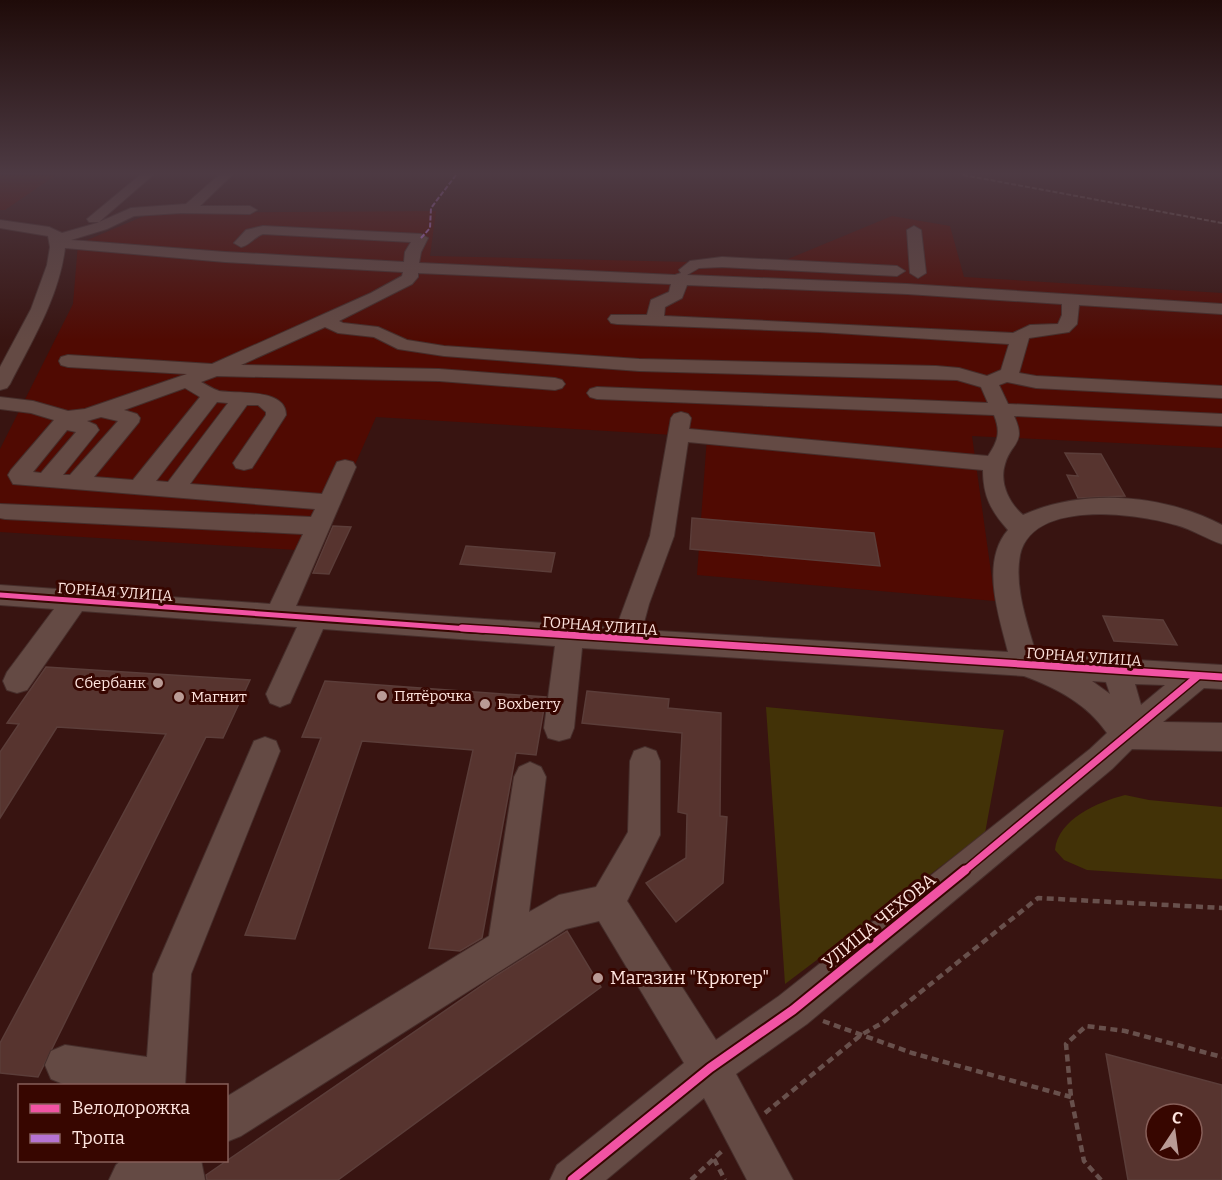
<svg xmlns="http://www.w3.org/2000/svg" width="1222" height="1180" font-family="Bitter,serif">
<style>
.built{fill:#500a02}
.green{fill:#423207}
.building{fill:#57342f;stroke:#5b3d39;stroke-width:1.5;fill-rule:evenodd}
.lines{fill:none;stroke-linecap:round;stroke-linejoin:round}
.minor-casing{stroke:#462e2b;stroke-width:2}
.path{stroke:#68504c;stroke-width:4.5;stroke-dasharray:7 4.5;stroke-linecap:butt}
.minor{fill:#644a44;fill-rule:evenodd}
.rail{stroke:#6f5552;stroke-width:2;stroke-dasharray:5 2;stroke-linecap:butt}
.quiet{stroke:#b673d3;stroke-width:2;stroke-dasharray:5 2;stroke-linecap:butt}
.cycleway-far2-casing{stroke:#370600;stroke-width:9}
.cycleway-far1-casing{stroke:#370600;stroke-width:10}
.cycleway-casing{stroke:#370600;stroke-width:13}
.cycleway-far2{stroke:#f153a3;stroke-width:5}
.cycleway-far1{stroke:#f153a3;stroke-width:7}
.cycleway{stroke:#f153a3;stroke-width:9}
.poi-dot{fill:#b99b96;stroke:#370600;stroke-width:2}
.labels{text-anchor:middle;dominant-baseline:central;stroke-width:6;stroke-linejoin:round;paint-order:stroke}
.street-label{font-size:15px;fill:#fee4de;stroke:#370600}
.poi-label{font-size:15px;fill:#fee4de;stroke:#370600;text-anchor:start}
.near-street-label{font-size:18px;fill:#fee4de;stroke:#370600}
.near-poi-label{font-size:18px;fill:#fee4de;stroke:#370600;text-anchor:start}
</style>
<rect width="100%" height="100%" fill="#381411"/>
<!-- built -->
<g class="built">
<path d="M0 175H56L5 210H0Z"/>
<path d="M436 211 430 256 776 264 892 216 950 226 964 277 1222 293V448L972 436 995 601 697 575 707 437 376 417 335 510 297 550 0 532V449L73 304 78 244 151 213Z"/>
</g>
<!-- green -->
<g class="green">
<path d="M766 707 1004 730 985 833 785 984Z"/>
<path d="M1125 795 1149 800 1222 807V879L1087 870 1064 860 1055 850C1058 819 1098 802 1125 795Z"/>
</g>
<!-- building -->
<g class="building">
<path d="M1065 453 1101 454 1125 496 1078 498 1067 475 1078 476Z"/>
<path d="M692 518 874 533 880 566 690 549Z"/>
<path d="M333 526 351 527 329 574 313 573Z"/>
<path d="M466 546 555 553 551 572 460 564Z"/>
<path d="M1103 616 1163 620 1177 645 1114 641Z"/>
<path d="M46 667 250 680 223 738 206 737 38 1077 0 1073V1043L166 734 57 727 0 818V752L19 724 7 723Z"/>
<path d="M325 681 546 697 536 755 516 753 482 938 460 951 429 948 473 750 362 741 295 939 245 935 321 738 302 737Z"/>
<path d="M587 691 669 699 668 708 721 713 720 816 727 817 723 883 676 922 646 883 686 858 687 814 678 812 682 733 582 723Z"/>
<path d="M567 931 601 987 338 1180H207L206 1175 497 975Z"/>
<path d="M1106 1054 1222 1085V1180H1128ZM1156 1114H1192V1150H1156Z"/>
</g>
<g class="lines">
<!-- minor casing -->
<g class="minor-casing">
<g id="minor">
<path d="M140 175H153L99 222 131 208 186 204 219 175H232L200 206H250L257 210 250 214 181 213 134 216 107 229 71 240 225 252 404 262 405 252 411 242 263 234C254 237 250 245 241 247L234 243 246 230 263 226 421 234 428 238 421 252 419 263 675 275 681 273 679 270 690 261 722 257 897 266 905 271 897 276 722 267 699 268 687 275 907 284 1222 304V314L1079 305 1077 324 1069 332 1029 338 1019 373 1036 376 1222 386V398L1036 388 1007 382 999 385 1008 404 1222 414V426L1014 416C1027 444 1011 442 1005 464 999 483 1009 503 1023 515 1083 488 1163 494 1222 525V544C1206 539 1192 529 1176 525 1136 513 1032 499 1020 555 1014 588 1027 622 1036 654L1222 665V689L1204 688 1163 722 1222 723V751L1132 749 1112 769 807 1024 736 1074 793 1180H747L704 1098 606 1180H550L557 1165 684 1063 599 921 566 929 241 1136 226 1142V1097L489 936 514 777 519 767 530 762 541 767 546 777 529 912 559 895 596 887 628 832 630 761 634 751 645 747 656 751 660 761V835L627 901 716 1040 779 996 1090 749 1107 733C1087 704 1057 688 1024 676L582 648 574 728 570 738 559 741 548 738 544 728 555 646 323 629 290 703 280 707 270 703 266 694 297 627 82 611 27 690 17 693 7 690 3 681 7 672 54 609 0 605V585L270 604 303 534 5 519 0 518V504L311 517 315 509 13 484 8 475 11 470 54 420 31 413 0 409V397L33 401 68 411 85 409 187 374 68 367 61 365 59 361 61 357 68 355 212 364 371 293 402 276 403 272 225 262 65 248C59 297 32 341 10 384L7 388 0 390V367L31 309 47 265 50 247 48 236 0 228V220L49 227 62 233 97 223 99 222H89L87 219ZM418 273 671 284 669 292 651 300 647 315H611L608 319 611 323 617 324 820 332 1009 344 1001 370 987 376 959 368 936 366 639 359 444 346 407 340 378 327 343 323 339 321 412 284 418 277ZM687 285 907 294 1062 304V315L1058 324 1030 325 1013 333 664 316 665 307 682 298ZM325 327 338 333 374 337 398 349 444 356 639 371 957 380 981 387 988 403 597 387 590 389 587 393 590 397 597 399 994 415C1001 432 998 441 988 456L689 429 691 418 688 414 681 412 674 414 671 418 650 536 616 628 296 606 356 467 353 462 345 460 337 462 322 494 190 484 247 405H258L266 412V415L233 463 236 468 244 470 252 468 286 415C286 388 236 394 219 391 213 389 207 385 201 382L217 376 439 381 555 390 562 388 565 384 562 380 555 378 439 369 241 365ZM185 388 200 397 133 480 94 477 139 422 140 418 137 414 124 410ZM217 402 228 403 168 482 156 481ZM101 417 118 421 70 475H63L99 430 96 425 87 421ZM67 430 76 432 41 473 33 472ZM688 442 983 470C983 496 991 511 1008 530 980 562 999 616 1008 652L642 630 649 604 674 536ZM1092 681 1106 682 1110 694ZM1135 684 1165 685 1141 705Z"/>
<path d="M914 226 921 230 926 273 918 278 910 273 907 230Z"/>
<path d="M265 737 276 741 280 751 191 974 185 1086H68L51 1079 45 1065 51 1051 65 1045 147 1057 153 974 254 741Z"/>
<path d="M122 1160H201L205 1180H109L116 1165Z"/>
</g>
</g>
<!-- path -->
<g class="path">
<path d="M823 1021 912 1053 1071 1097"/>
<path d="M765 1113 861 1035 882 1023 1038 898 1222 908"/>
<path d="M714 1159 725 1180"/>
<path d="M691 1180 722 1151"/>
<path d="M1101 1180 1084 1161 1071 1097 1066 1044 1086 1026 1125 1031 1222 1057"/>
</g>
<!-- minor -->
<use href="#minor" class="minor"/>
<!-- rail -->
<path class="rail" d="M963 175 1222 223"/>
<!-- quiet -->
<path class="quiet" d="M421 238 430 228 431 208 456 175"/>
<!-- cycleway-far2 casing -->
<g class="cycleway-far2-casing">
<path id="cycleway-far2" d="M0 595 483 630"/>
</g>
<!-- cycleway-far1 casing -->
<g class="cycleway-far1-casing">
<g id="cycleway-far1">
<path d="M462 628 1222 677"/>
<path d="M963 872 1198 676"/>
</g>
</g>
<!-- cycleway casing -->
<g class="cycleway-casing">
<path id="cycleway" d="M572 1180 710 1068 793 1010 965 870"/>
</g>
<!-- cycleway-far2 -->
<use href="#cycleway-far2" class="cycleway-far2"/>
<!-- cycleway-far1 -->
<use href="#cycleway-far1" class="cycleway-far1"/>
<!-- cycleway -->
<use href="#cycleway" class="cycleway"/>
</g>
<!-- sky -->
<linearGradient id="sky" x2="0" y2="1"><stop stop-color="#1f0b09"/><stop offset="0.51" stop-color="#4d3a43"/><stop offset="1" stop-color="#4d3a43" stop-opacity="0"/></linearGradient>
<rect width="1222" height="340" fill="url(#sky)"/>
<!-- markers -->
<g class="poi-dot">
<circle cx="158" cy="683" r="6"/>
<circle cx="382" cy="696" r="6"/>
<circle cx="179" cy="697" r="6"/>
<circle cx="485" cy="704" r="6"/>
<circle cx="598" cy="978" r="6"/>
</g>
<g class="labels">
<!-- street labels -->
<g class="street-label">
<text transform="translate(115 592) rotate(4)">ГОРНАЯ УЛИЦА</text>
<text transform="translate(600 626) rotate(4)">ГОРНАЯ УЛИЦА</text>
<text transform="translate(1084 657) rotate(4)">ГОРНАЯ УЛИЦА</text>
</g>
<!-- poi labels -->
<g class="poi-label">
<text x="146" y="683" text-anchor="end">Сбербанк</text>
<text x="394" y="696">Пятёрочка</text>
<text x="191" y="697">Магнит</text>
<text x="497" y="704">Boxberry</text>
</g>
<!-- near-street labels -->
<g class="near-street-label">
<text transform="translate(879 921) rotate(-39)">УЛИЦА ЧЕХОВА</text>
</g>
<!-- near-poi labels -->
<g class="near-poi-label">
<text x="610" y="978">Магазин "Крюгер"</text>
</g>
</g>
<!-- legend -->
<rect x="18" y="1084" width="210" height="78" fill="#370600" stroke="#875f59" stroke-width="1.5"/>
<rect x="30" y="1104" width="30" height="9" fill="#f153a3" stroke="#875f59" stroke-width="1.5"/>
<text x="72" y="1114" font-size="18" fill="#fee4de">Велодорожка</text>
<rect x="30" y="1134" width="30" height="9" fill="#b673d3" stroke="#875f59" stroke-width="1.5"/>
<text x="72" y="1144" font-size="18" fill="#fee4de">Тропа</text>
<!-- north arrow -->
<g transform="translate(1174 1132) rotate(13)"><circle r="28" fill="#370600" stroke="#875f59" stroke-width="1.5"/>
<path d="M0-4.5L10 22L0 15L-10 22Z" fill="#b99b96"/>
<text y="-9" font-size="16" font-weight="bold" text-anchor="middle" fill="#fee4de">С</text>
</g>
</svg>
